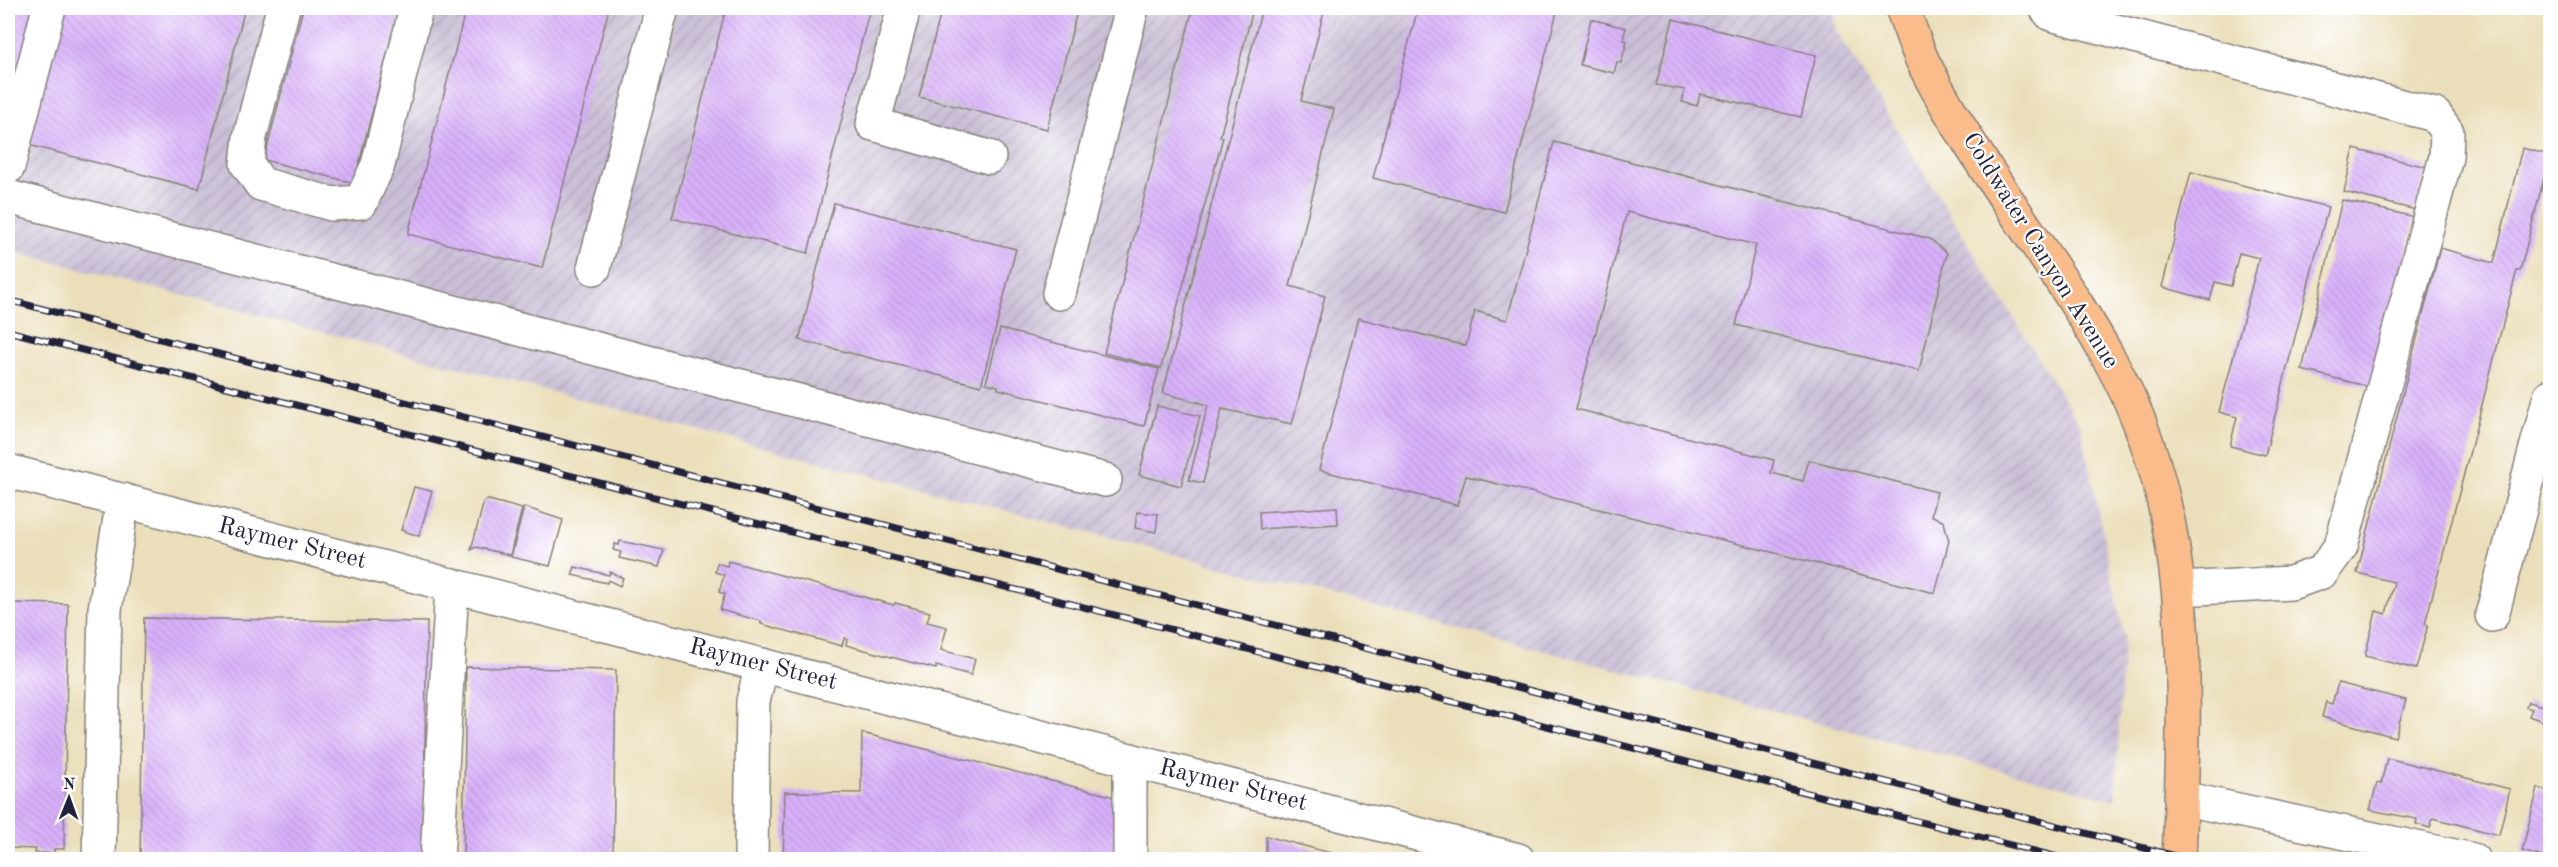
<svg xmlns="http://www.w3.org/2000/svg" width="2558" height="867" font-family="'Old Standard TT',serif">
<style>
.industrial{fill:url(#industrial-furrows)}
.building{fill:url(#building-back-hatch)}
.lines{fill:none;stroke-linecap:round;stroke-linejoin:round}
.minor-casing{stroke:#86807b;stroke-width:36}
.major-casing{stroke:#86807b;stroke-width:36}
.minor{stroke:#fff;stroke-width:33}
.major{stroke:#f9bc8a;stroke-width:33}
.rail-casing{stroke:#22223b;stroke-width:7}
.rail{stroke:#fff;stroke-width:4.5;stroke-dasharray:14;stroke-linecap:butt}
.labels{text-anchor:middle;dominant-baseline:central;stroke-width:4.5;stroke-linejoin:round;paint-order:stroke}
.street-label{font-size:24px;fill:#22223b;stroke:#fff}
</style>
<defs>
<pattern id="industrial-furrows" width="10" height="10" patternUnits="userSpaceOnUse" patternTransform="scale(1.5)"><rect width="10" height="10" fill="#cabfd6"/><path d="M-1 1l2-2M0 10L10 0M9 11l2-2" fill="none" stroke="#ada4b9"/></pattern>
<pattern id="building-back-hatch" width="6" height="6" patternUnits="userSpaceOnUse" patternTransform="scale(1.5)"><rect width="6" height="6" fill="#d8b0fa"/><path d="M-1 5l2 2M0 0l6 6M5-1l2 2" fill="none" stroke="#b997d7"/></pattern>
</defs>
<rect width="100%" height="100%" fill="#fff"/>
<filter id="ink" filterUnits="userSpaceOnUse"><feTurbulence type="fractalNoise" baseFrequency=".0167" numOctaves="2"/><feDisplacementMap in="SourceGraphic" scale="12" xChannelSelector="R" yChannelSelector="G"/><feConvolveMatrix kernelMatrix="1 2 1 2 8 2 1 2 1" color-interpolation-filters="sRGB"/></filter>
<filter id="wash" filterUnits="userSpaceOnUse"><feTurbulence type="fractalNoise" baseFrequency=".008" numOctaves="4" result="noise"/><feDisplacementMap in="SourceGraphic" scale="24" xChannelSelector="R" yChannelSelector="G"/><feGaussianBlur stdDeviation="1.35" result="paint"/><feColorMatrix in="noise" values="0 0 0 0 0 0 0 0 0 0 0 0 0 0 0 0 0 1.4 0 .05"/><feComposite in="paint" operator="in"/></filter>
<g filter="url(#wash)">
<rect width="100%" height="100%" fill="#ebdfbb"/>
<!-- industrial -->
<path class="industrial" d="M8 8H1834L1835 29 2081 427 2124 637 2115 800 8 250Z"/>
<g id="blocks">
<!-- building -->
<g class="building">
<path d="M8 8H38L8 123Z"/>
<path d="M63 8H245L199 189 28 145Z"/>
<path d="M303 8H399L354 183 264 160Z"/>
<path d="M466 8H609L542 268 408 234Z"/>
<path d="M726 8H870L808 253 672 218Z"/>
<path d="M942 8H1078L1047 129 919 97Z"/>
<path d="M1193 8H1252V13L1220 137H1223L1161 368 1104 353Z"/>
<path d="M1262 8H1325L1301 101 1334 109 1290 286 1325 296 1292 424 1222 409 1203 483 1189 480 1208 405 1163 393Z"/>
<path d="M1418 8H1558L1504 212 1373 178Z"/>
<path d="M1591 19 1626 28 1623 39 1627 41 1621 63 1617 62 1614 73 1580 65Z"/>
<path d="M1673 19 1816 55 1801 117 1700 94 1697 106 1682 102 1685 90 1656 85Z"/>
<path d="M1554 142 1930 239 1947 253 1919 371 1736 325 1756 245 1627 212 1576 409 1774 460 1771 473 1803 481 1809 460 1937 492 1931 515 1944 522 1949 541 1935 593 1466 476 1457 505 1319 470 1358 318 1466 346 1475 311 1507 320Z"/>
<path d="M2522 148 2550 155 2520 271 2517 270 2425 624 2428 625 2416 669 2365 656 2376 611 2386 614 2394 582 2357 573 2440 248 2494 263Z"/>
<path d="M2354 149 2427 167 2416 210 2344 192Z"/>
<path d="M2191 172 2328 207 2265 455 2230 446 2237 417 2219 412 2259 258 2239 253 2231 286 2215 282 2210 300 2162 287Z"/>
<path d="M2342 200 2415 217 2374 388 2302 370Z"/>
<path d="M834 203 1016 249 981 386 799 340Z"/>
<path d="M1000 329 1159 369 1144 426 998 389V386L986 383Z"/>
<path d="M1157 406 1200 416 1181 486 1139 475Z"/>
<path d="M414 487 432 491 419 536 401 530Z"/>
<path d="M489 500 522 509 510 555 476 547 471 550 484 501Z"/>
<path d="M524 507 563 520 550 566 511 557Z"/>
<path d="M1337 507 1338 524 1260 529 1259 512Z"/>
<path d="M1137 512 1158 514 1156 532 1135 528Z"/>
<path d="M620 541 664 550 659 567 619 558 621 552 613 550 615 544 619 545Z"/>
<path d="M728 561 894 605 895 603 930 612 927 622 947 627 941 650 975 659 971 675 936 666V669L846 645 847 639 844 638 842 646 761 624V621L720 610 725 594 719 592 724 575 715 572 717 563 727 566Z"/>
<path d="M575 567 609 575 610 572 623 578 620 586 608 580 607 583 572 575Z"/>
<path d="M8 603 68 604 64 849H54V853H35L36 849 8 848Z"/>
<path d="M144 618 427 622 423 860H140Z"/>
<path d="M466 667 616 670 613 860H463Z"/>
<path d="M2338 683 2406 700 2395 737 2322 717 2326 702 2332 704Z"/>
<path d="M2528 702 2550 708V724L2529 716 2532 709 2526 707Z"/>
<path d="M862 733 1115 797 1114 860H783L785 792 861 793Z"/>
<path d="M2387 758 2510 789 2499 835 2433 818 2430 828 2416 824 2417 819 2370 810 2377 783 2381 784Z"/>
<path d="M2538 788 2550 792V859L2522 851Z"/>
<path d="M1266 836 1354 859V860H1266Z"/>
</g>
</g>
</g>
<g filter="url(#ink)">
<use href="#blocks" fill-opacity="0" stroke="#86807b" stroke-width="1.5"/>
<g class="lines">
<!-- minor casing -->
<g class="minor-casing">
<g id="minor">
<path d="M283 8 250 137 247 164 261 184 332 204 361 202 378 165 416 8"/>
<path d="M904 8 873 124 989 157"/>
<path d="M2046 8 2051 14 2435 115 2447 132 2446 157 2341 546 2322 572 2291 583 2179 589"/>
<path d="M8 167 49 8"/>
<path d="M8 197 1105 480"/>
<path d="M594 268 662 8"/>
<path d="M1059 293 1132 8"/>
<path d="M8 471 1518 860"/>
<path d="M2492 615 2550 396"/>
<path d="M1130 760V860"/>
<path d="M2181 798 2473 860"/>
<path d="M99 860 105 609 123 500"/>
<path d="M437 860 452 585"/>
<path d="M751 860 753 701 762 665"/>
</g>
</g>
<!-- major casing -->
<g class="major-casing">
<path id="major" d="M1902 8C1910 27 1916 49 1926 68 1980 172 2057 263 2113 366 2197 518 2185 692 2179 860"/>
</g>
<!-- minor -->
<use href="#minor" class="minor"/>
<!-- major -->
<use href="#major" class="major"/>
<!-- rail casing -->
<g class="rail-casing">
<g id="rail">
<path d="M8 300 2191 860"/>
<path d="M8 331 2069 860"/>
</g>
</g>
<!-- rail -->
<use href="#rail" class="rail"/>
</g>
</g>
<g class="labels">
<!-- street labels -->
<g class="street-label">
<text transform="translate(2040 251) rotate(58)">Coldwater Canyon Avenue</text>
<text transform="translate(292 544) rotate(14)">Raymer Street</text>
<text transform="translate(763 665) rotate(14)">Raymer Street</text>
<text transform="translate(1233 786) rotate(14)">Raymer Street</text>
</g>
</g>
<!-- margin -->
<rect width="2558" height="867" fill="none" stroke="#fff" stroke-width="30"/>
<!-- north arrow -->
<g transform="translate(69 798) rotate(1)" stroke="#ffffff" stroke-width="4.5" paint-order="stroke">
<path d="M0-4.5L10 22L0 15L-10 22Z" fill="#22223b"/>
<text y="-9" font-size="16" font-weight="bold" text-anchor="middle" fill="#22223b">N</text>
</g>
</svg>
